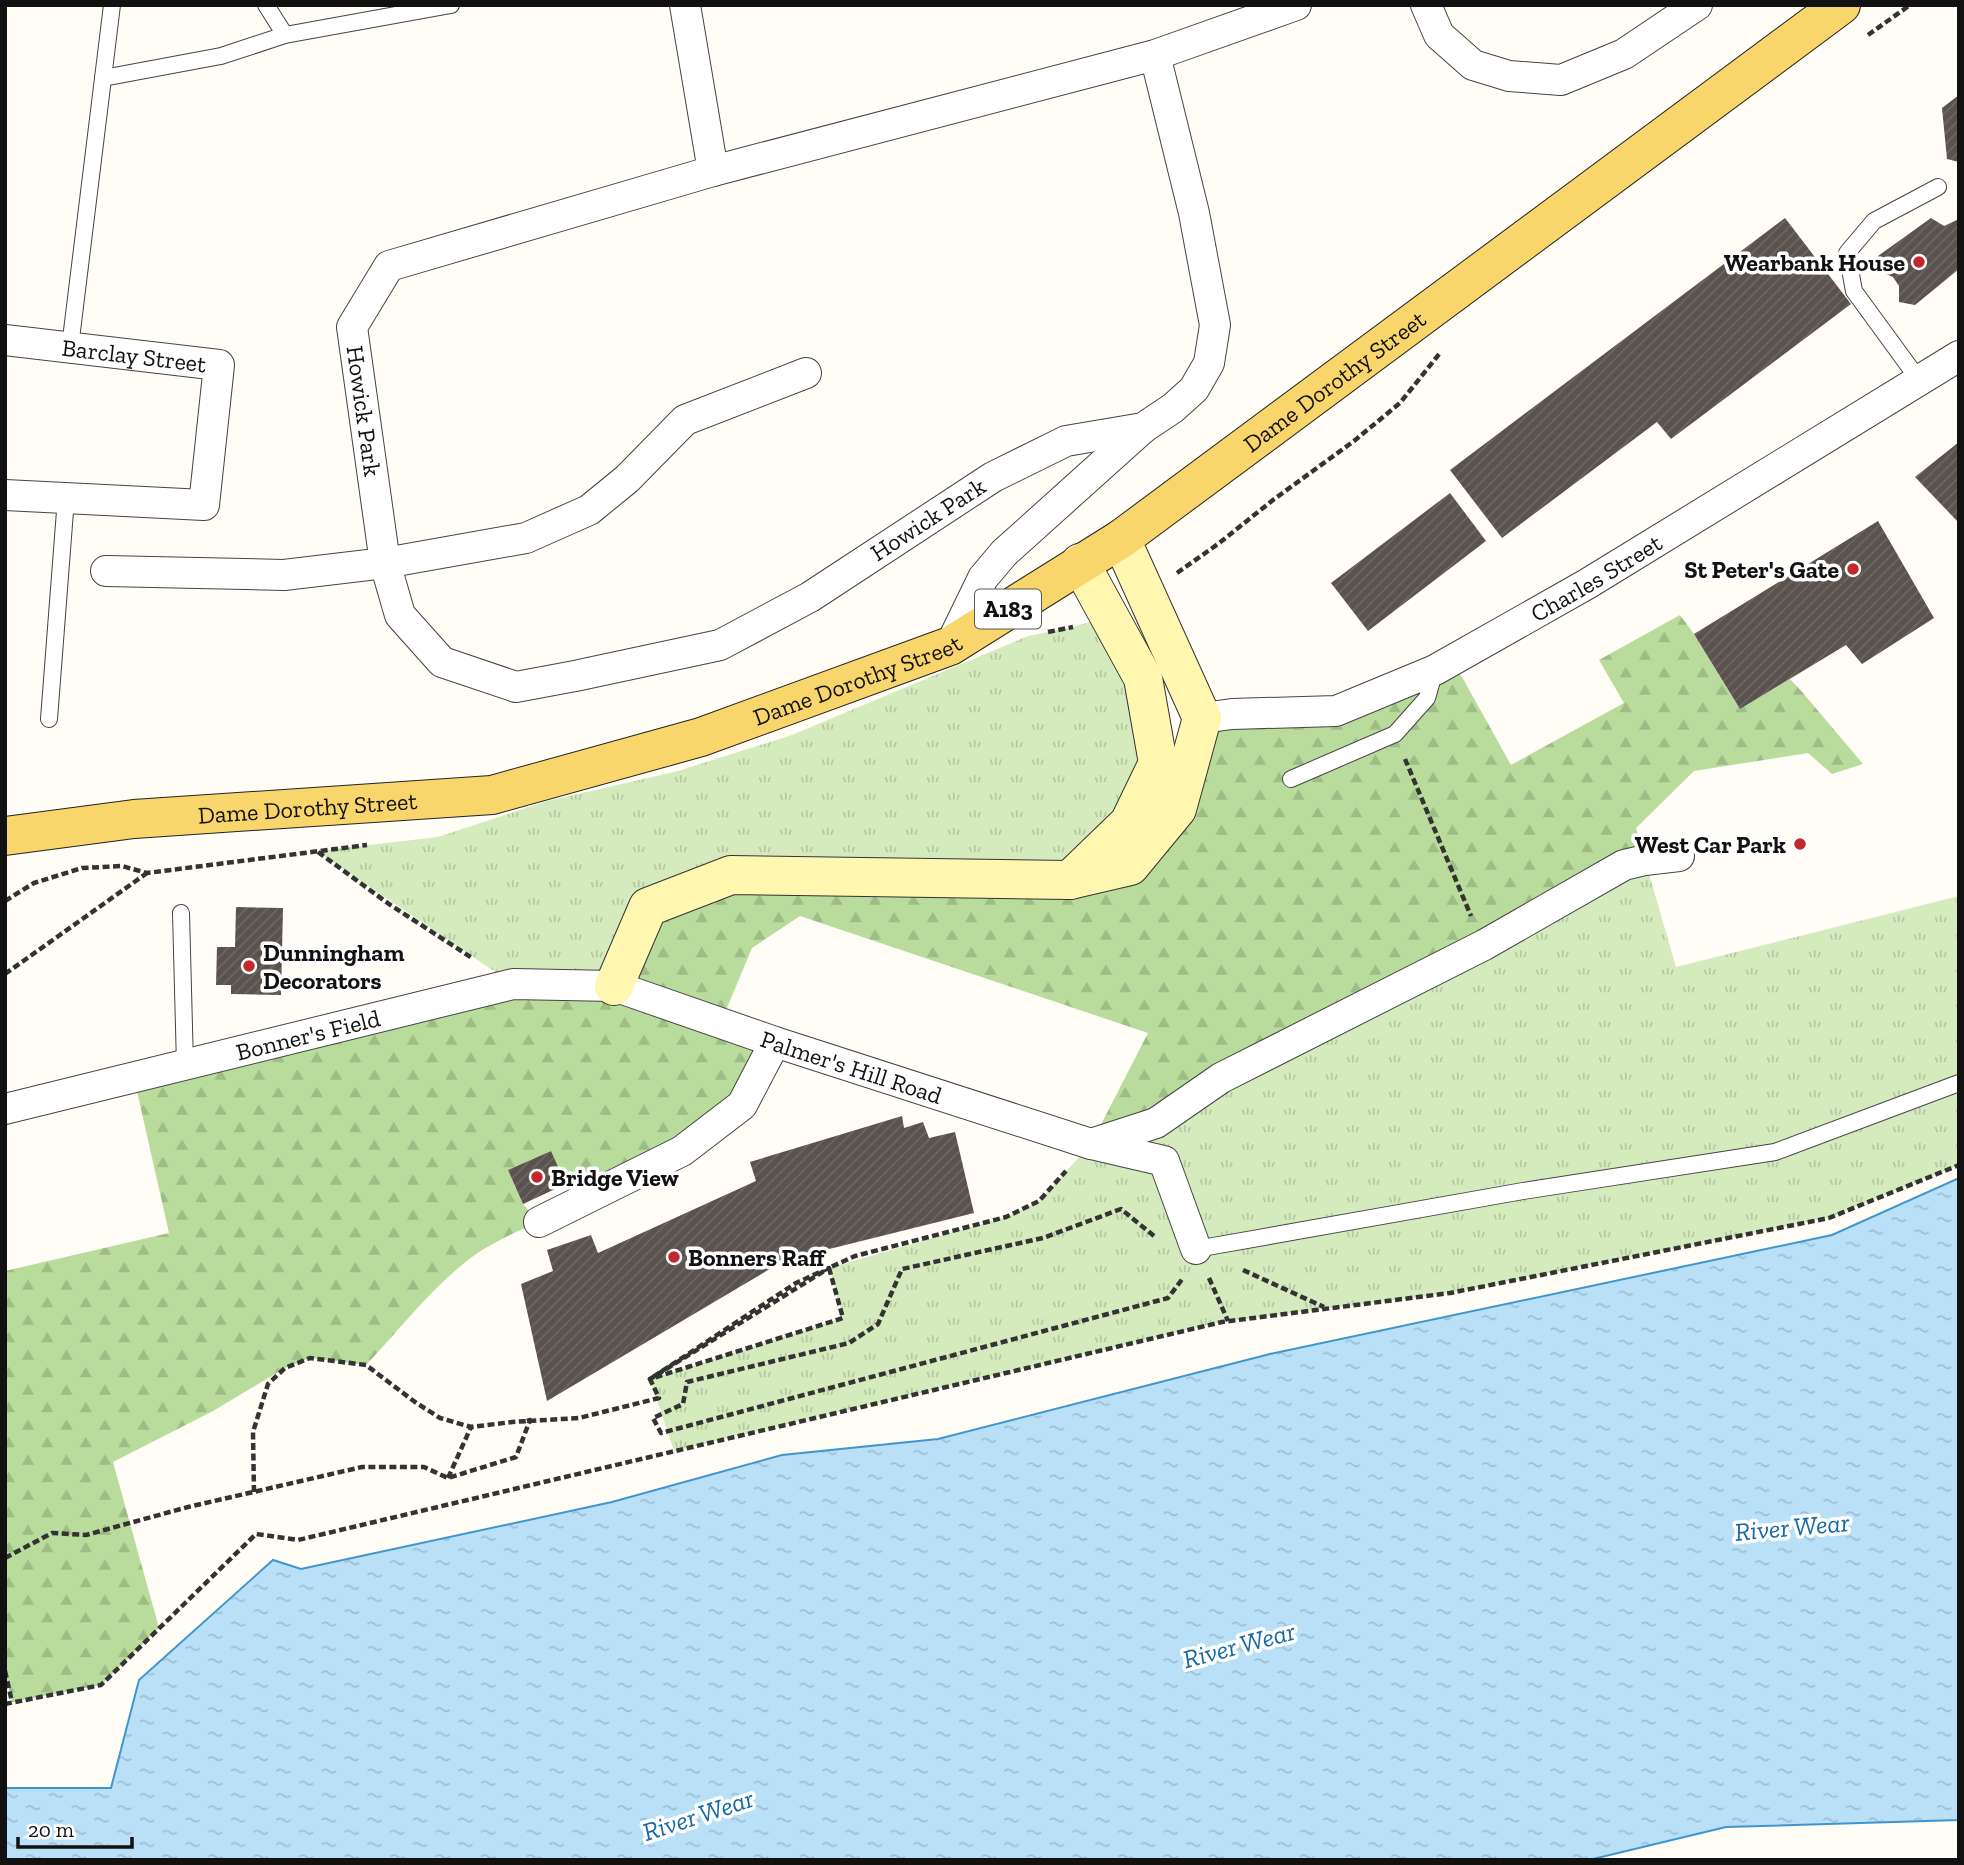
<svg xmlns="http://www.w3.org/2000/svg" width="1964" height="1865" font-family="'Zilla Slab',serif">
<style>
.grass{fill:url(#grass-tufts)}
.forest{fill:url(#forest-firs)}
.water{fill:url(#water-ripples);stroke:#3f96cf;stroke-width:2}
.building{fill:url(#building-hatch)}
.lines{fill:none;stroke-linecap:round;stroke-linejoin:round}
.lane-casing{stroke:#444;stroke-width:18}
.street-casing{stroke:#444;stroke-width:32}
.secondary-casing{stroke:#333;stroke-width:40}
.primary-casing{stroke:#222;stroke-width:40}
.path{stroke:#333;stroke-width:4.5;stroke-dasharray:7 3.5;stroke-linecap:butt}
.lane{stroke:#fff;stroke-width:16}
.street{stroke:#fff;stroke-width:30}
.secondary{stroke:#fff6b0;stroke-width:38}
.primary{stroke:#f9d66b;stroke-width:38}
.poi-dot{fill:#c4262e;stroke:#fff;stroke-width:2.5}
.labels{text-anchor:middle;dominant-baseline:central;stroke-width:7;stroke-linejoin:round;paint-order:stroke}
.shield{fill:#fff;stroke:#585858;stroke-width:2}
.shield-label{font-size:23px;font-weight:bold;fill:#111}
.poi-label{font-size:24px;font-weight:bold;fill:#111;stroke:#fff;text-anchor:end}
.street-label{font-size:24px;fill:#111;stroke:#fff}
.water-label{font-size:26px;font-style:italic;fill:#1768a6;stroke:#fff}
</style>
<defs>
<pattern id="grass-tufts" width="24" height="20" patternUnits="userSpaceOnUse" patternTransform="scale(1.75)"><rect width="24" height="20" fill="#d5ebbd"/><path d="M3 7l-1-3M5 7V3M7 7l1-3M15 17l-1-3M17 17v-4M19 17l1-3" fill="none" stroke="#b6c8a1"/></pattern>
<pattern id="forest-firs" width="22" height="20" patternUnits="userSpaceOnUse" patternTransform="scale(1.75)"><rect width="22" height="20" fill="#b9dc9c"/><path d="M5 1l3.5 6h-7zM16 11l3.5 6h-7z" fill="#9ebc85"/></pattern>
<pattern id="water-ripples" width="26" height="14" patternUnits="userSpaceOnUse" patternTransform="scale(1.75)"><rect width="26" height="14" fill="#b9e0f7"/><path d="M2 4q2-2 4 0t4 0M15 11q2-2 4 0t4 0" fill="none" stroke="#9ebfd3"/></pattern>
<pattern id="building-hatch" width="6" height="6" patternUnits="userSpaceOnUse" patternTransform="scale(1.75)"><rect width="6" height="6" fill="#5a524d"/><path d="M-1 1l2-2M0 6l6-6M5 7l2-2" fill="none" stroke="#6d6662"/></pattern>
</defs>
<rect width="100%" height="100%" fill="#fffdf5"/>
<!-- grass -->
<g class="grass">
<path d="M1109 616 1158 763 1070 880 731 875 614 986 513 984 317 851 438 837 547 801 678 771 792 735 1028 636 1073 627Z"/>
<path d="M1645 860 1676 967 1959 896V1165L1829 1218 1450 1293 1222 1322 674 1451 650 1379 843 1318 829 1268 1006 1217 1039 1201 1091 1144Z"/>
</g>
<!-- forest -->
<path class="forest" d="M1680 615 1694 634 1740 709 1790 679 1803 693 1863 764 1832 774 1808 753 1694 771 1636 828 1645 860 1091 1144 1148 1033 800 916 752 948 721 1022 775 1042 742 1105 682 1151 566 1184 551 1151 508 1170 523 1204 539 1222C516 1232 492 1242 472 1257 432 1287 400 1329 366 1365L310 1358 285 1368 213 1411 113 1462 159 1628 101 1685 12 1702 5 1671V1271L169 1233 134 1078 513 984 614 986 648 907 731 875 1070 880 1202 718 1336 711 1450 661 1462 677 1511 765 1624 703 1599 660Z"/>
<!-- water -->
<path class="water" d="M1959 1178V1820L1726 1827 1589 1860H5V1788H111L139 1680 273 1560 301 1569 612 1502 782 1455 938 1439 1270 1354 1832 1235Z"/>
<!-- building -->
<g class="building">
<path d="M1959 95V162L1947 159 1942 108Z"/>
<path d="M1785 218 1851 304 1671 439 1657 422 1502 538 1450 470Z"/>
<path d="M1931 218 1944 226 1959 219V269L1915 305 1899 302V286L1893 277 1879 271 1878 256Z"/>
<path d="M1959 442V523L1915 477Z"/>
<path d="M1450 493 1486 541 1368 631 1331 583Z"/>
<path d="M1878 521 1934 618 1862 664 1846 645 1740 709 1694 634Z"/>
<path d="M236 907 283 908 281 995 231 994V985H216L217 947H235Z"/>
<path d="M902 1116 904 1128 923 1122 929 1138 955 1132 974 1213 785 1260 547 1401 521 1284 553 1271 547 1250 591 1235 598 1253 756 1181 750 1162Z"/>
<path d="M551 1151 566 1184 523 1204 508 1170Z"/>
</g>
<g class="lines">
<!-- lane casing -->
<g class="lane-casing">
<g id="lane">
<path d="M266 5 285 35 451 5"/>
<path d="M103 78 221 56 285 35"/>
<path d="M70 347 112 5"/>
<path d="M1919 380 1854 291 1847 253 1874 221 1938 187"/>
<path d="M49 719 66 498"/>
<path d="M1291 779 1395 734 1427 698 1435 670"/>
<path d="M181 913 185 1065"/>
<path d="M1196 1249 1523 1191 1775 1152 1959 1083"/>
</g>
</g>
<!-- street casing -->
<g class="street-casing">
<g id="street">
<path d="M685 5 713 171"/>
<path d="M1426 5 1439 35 1473 65 1509 76 1561 80 1624 54 1697 5"/>
<path d="M1155 55 1194 213 1215 325 1209 363 1194 389 1173 408 1143 428 1066 441 993 477 810 597 720 645 575 676 516 687 442 662 400 615 385 563 352 327 389 266 713 171 1155 55 1296 5"/>
<path id="s1" d="M5 340 219 365 204 505 5 495"/>
<path d="M106 571 284 575 385 563 526 538 589 510 627 479 685 420 806 373"/>
<path d="M950 646 983 578 1004 553 1143 428"/>
<path id="s2" d="M1202 718 1232 714 1336 711 1435 670 1587 584 1959 356"/>
<path id="s3" d="M5 1109 513 984 614 986 775 1042 1091 1144 1164 1161 1196 1249"/>
<path d="M1091 1144 1156 1123 1221 1078 1484 945 1624 865 1645 860 1679 856"/>
<path d="M539 1222 682 1151 742 1105 775 1042"/>
</g>
</g>
<!-- secondary casing -->
<g class="secondary-casing">
<g id="secondary">
<path d="M1070 880 1129 823 1158 763 1143 678 1080 563"/>
<path d="M614 986 648 907 731 875 1070 880 1130 866 1177 809 1202 718 1121 539"/>
</g>
</g>
<!-- primary casing -->
<g class="primary-casing">
<g id="primary">
<path id="s4" d="M5 836 134 819 492 795 701 737 950 646 1121 539 1841 5"/>
</g>
</g>
<!-- path -->
<g class="path">
<path d="M1868 35 1910 5"/>
<path d="M1177 573 1218 544 1273 500 1354 441 1400 403 1440 353"/>
<path d="M1048 632 1073 627"/>
<path d="M1405 759 1471 916"/>
<path d="M318 852 389 904 472 958"/>
<path d="M5 901 34 883 82 868 122 866 147 873 367 845"/>
<path d="M5 974 147 873"/>
<path d="M1154 1236 1121 1209 1043 1238 902 1269 878 1324 849 1343 687 1382 683 1404 653 1418 661 1433 1168 1298 1183 1278"/>
<path d="M829 1268 843 1318 650 1379Z"/>
<path d="M1243 1270 1324 1307"/>
<path d="M1209 1278 1228 1321"/>
<path d="M448 1478 471 1427H473"/>
<path d="M254 1492 253 1432 268 1384 285 1368 310 1358 366 1365 415 1402 440 1418 471 1427 512 1422 579 1418 659 1398 650 1379 796 1283 855 1256 1006 1217 1039 1201 1066 1171"/>
<path d="M5 1558 52 1533 86 1535 188 1507 362 1467H424L448 1478 516 1457 530 1420 527 1421"/>
<path d="M5 1671 12 1702"/>
<path d="M5 1704 101 1685 256 1534 298 1540 1222 1322 1450 1293 1829 1218 1959 1165"/>
</g>
<!-- lane -->
<use href="#lane" class="lane"/>
<!-- street -->
<use href="#street" class="street"/>
<!-- secondary -->
<use href="#secondary" class="secondary"/>
<!-- primary -->
<use href="#primary" class="primary"/>
</g>
<!-- markers -->
<g class="poi-dot">
<circle cx="1919" cy="262" r="7"/>
<circle cx="1853" cy="569" r="7"/>
<circle cx="1800" cy="844" r="7"/>
<circle cx="249" cy="966" r="7"/>
<circle cx="537" cy="1177" r="7"/>
<circle cx="674" cy="1257" r="7"/>
</g>
<g class="labels">
<!-- shield labels -->
<rect class="shield" x="975" y="589.5" width="66" height="39" rx="5"/>
<g class="shield-label">
<text x="1008" y="609">A183</text>
</g>
<!-- poi labels -->
<g class="poi-label">
<text x="1905" y="262">Wearbank House</text>
<text x="1839" y="569">St Peter's Gate</text>
<text x="1786" y="844">West Car Park</text>
<text x="263" y="952" text-anchor="start">Dunningham<tspan x="263" dy="28">Decorators</tspan></text>
<text x="551" y="1177" text-anchor="start">Bridge View</text>
<text x="688" y="1257" text-anchor="start">Bonners Raff</text>
</g>
<!-- street labels -->
<g class="street-label">
<text stroke="none"><textPath href="#s1" startOffset="130">Barclay Street</textPath></text>
<text stroke="none"><textPath href="#s4" startOffset="1438">Dame Dorothy Street</textPath></text>
<text transform="translate(364 411) rotate(82)">Howick Park</text>
<text transform="translate(928 519) rotate(-33)">Howick Park</text>
<text stroke="none"><textPath href="#s2" startOffset="427">Charles Street</textPath></text>
<text stroke="none"><textPath href="#s4" startOffset="872">Dame Dorothy Street</textPath></text>
<text stroke="none"><textPath href="#s4" startOffset="304">Dame Dorothy Street</textPath></text>
<text stroke="none"><textPath href="#s3" startOffset="312">Bonner's Field</textPath></text>
<text stroke="none"><textPath href="#s3" startOffset="875">Palmer's Hill Road</textPath></text>
</g>
<!-- water labels -->
<g class="water-label">
<text transform="translate(1792 1527) rotate(-5)">River Wear</text>
<text transform="translate(1239 1645) rotate(-15)">River Wear</text>
<text transform="translate(698 1815) rotate(-18)">River Wear</text>
</g>
</g>
<!-- border -->
<rect width="1964" height="1865" fill="none" stroke="#111111" stroke-width="14"/>
<!-- scale -->
<path d="M18 1837v10h114v-10" fill="none" stroke="#111111" stroke-width="3.5"/>
<text x="28" y="1837" font-size="21" fill="#111111" stroke="#ffffff" stroke-width="5" paint-order="stroke">20 m</text>
</svg>
